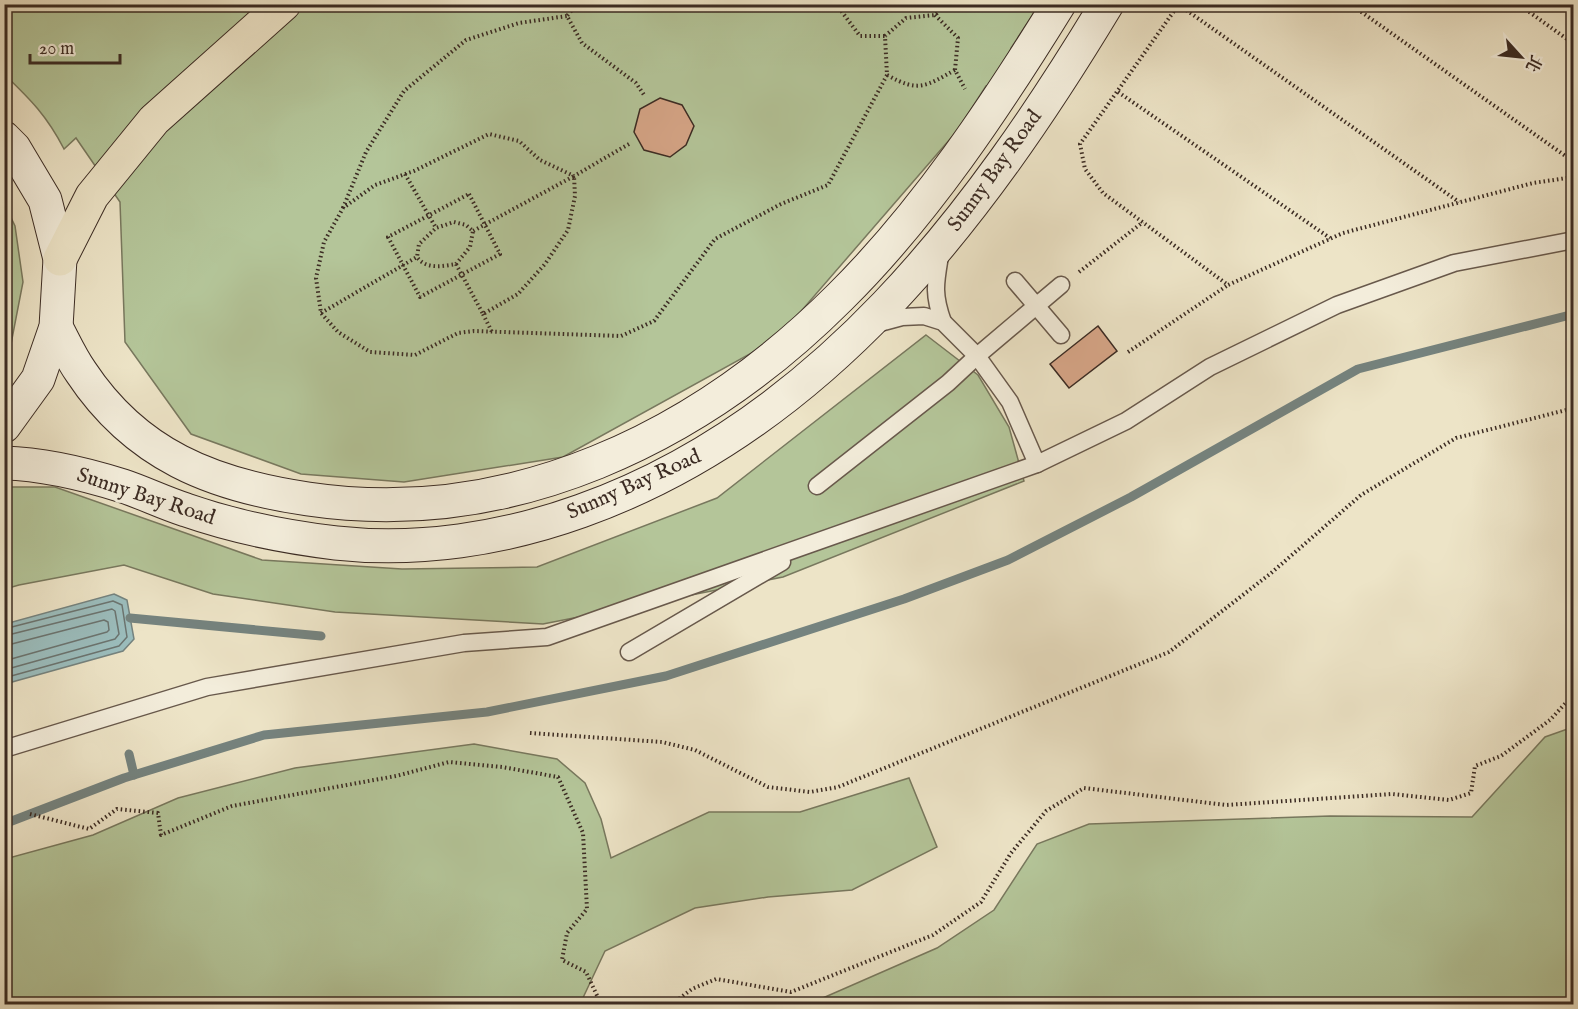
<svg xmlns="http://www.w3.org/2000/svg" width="1578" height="1009" font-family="'IM FELL English','Noto Serif TC',serif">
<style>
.green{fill:#b4c599;stroke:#78785e;stroke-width:1.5}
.water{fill:#9bbdbd;stroke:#75837f;stroke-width:1.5}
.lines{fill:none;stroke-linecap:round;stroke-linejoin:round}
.shore{stroke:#6b7470;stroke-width:1.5}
.stream{stroke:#75837f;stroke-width:9}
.building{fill:#d6a587;stroke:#3b2b23;stroke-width:1.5}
.service-casing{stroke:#68594c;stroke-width:19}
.secondary-casing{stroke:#3b2b23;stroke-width:35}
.motorway-casing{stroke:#3b2b23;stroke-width:35}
.path{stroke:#3b2b23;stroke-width:4;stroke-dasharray:1.5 3;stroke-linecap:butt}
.service{stroke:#f3eddb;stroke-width:16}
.secondary{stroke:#f3eddb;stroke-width:33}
.motorway{stroke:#ede4c7;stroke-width:33}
.labels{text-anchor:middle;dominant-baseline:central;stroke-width:6;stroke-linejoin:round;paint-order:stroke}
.street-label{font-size:21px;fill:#3b2b23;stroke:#f3eddb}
</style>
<rect width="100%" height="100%" fill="#ede4c7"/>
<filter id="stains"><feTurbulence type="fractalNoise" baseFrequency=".00333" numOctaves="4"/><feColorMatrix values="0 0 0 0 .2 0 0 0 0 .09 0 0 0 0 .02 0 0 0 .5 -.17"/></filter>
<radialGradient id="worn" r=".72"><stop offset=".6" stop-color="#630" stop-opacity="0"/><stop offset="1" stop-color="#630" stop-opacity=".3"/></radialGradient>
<!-- green -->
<g class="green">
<path d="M4 5H1039L1011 48 1003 82 986 86 957 131 777 339 563 457 404 482 301 474 191 434 125 342 120 202 76 138 64 149C47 116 31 100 5 75Z"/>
<path d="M5 205 15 226 23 282 11 344 5 356Z"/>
<path d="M926 335 978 375 1009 427 1024 481 783 577 543 624 335 612 213 594 124 565 19 585 5 589V487H55L262 560 402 569 537 567 717 498Z"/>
<path d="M1573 727V1004H803L816 1001 937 948 994 910 1037 844 1089 824 1330 816 1472 817 1545 737Z"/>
<path d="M474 744 557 759 585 783 601 819 611 858 709 812H800L909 778 937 847 852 890 768 897 695 908 605 951 581 1002 583 1004H5V859L93 835 178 798 295 768Z"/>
</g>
<!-- water -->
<path class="water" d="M114 594 127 600 134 639 123 651 5 684V624Z"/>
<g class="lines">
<!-- shore -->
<g class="shore">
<path d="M4 629 113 601 122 605 127 637 119 646 4 678"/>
<path d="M4 636 112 609 115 611 119 634 115 639 4 670"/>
<path d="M4 646 104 620 108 622 109 630 107 632 4 661"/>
</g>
<!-- stream -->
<g class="stream">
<path d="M130 618 321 636"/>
<path d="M129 754 134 775"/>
<path d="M4 824 124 778 264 735 487 712 666 676 904 599 1008 560 1131 497 1358 369 1574 314"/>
</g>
</g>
<!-- building -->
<g class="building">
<path d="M660 98 682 105 694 126 686 145 670 157 644 150 634 132 640 109Z"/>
<path d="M1098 326 1117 351 1069 388 1050 364Z"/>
</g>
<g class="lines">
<!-- service casing -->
<g class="service-casing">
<g id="service">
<path d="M941 250C936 281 932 292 943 322"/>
<path d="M1015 281 1061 335"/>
<path d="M876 324 902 317 924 316 943 322 977 356 1010 402 1037 464"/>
<path d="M817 486 948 383 977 356 1061 285"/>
<path d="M629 652 782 562"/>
<path d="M4 749 207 687 464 643 547 637 1037 464 1126 421 1210 367 1337 305 1454 263 1574 240"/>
</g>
</g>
<!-- secondary casing -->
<g class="secondary-casing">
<g id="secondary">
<path d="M4 138 14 148 45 200 60 259 56 327 38 379 4 426"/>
<path d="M56 327C64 342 71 358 81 372 136 455 212 485 308 499 511 529 699 438 840 297 925 213 996 106 1059 4"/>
<path d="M4 463C44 464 85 474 123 486 144 493 164 503 186 510 235 527 285 537 336 543 418 552 503 539 581 511 822 425 979 216 1107 4"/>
</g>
</g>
<!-- motorway casing -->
<g class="motorway-casing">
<path id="motorway" d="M60 259 92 196 154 120 284 4"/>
</g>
<!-- path -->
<g class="path">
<path d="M577 4 567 16 582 43 636 83 644 95"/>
<path d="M836 4 860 36H885"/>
<path d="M1179 4 1080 144 1085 169 1103 193 1228 285 1343 233 1533 183 1574 177"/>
<path d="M1350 4 1574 162"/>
<path d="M1518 4 1574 44"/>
<path d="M1179 5 1459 202"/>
<path d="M935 15 958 38 955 70"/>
<path d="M887 75C919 93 926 86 955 70L965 89"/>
<path d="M1118 92 1330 238"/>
<path d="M629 144 574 176 540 160 519 141 489 134 414 171 375 185 343 208 324 242 316 278 321 313 338 332 370 352 415 355 458 333 474 331 621 336 654 321 715 239 781 204 828 185 887 75 885 36 906 18 935 15 946 4"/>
<path d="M405 174 436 228"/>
<path d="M469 194 500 254 420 297 388 237Z"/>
<path d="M343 208 366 152 404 91 466 40 519 23 567 16"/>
<path d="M454 222 466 225 473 231 470 247 456 264C443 266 426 270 417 257L419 244 436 228Z"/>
<path d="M456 264 483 314 518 294 545 264 568 230 575 196 574 176 473 231"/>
<path d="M1079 272 1143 222"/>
<path d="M321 313 417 257"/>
<path d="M483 314 492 332"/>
<path d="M1128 352 1228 285"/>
<path d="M530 733 662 742 695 750 768 787 810 792 838 787 1169 652 1270 574 1361 495 1456 438 1574 408"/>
<path d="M30 814 89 829 117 809 158 813 161 835 232 806 396 776 449 762 502 767 558 777 583 833 587 909 567 933 562 960 586 972 601 1004"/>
<path d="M672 1004 692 989 716 979 791 992 933 935 981 902 1011 853 1046 811 1084 788 1226 805 1392 794 1449 800 1471 793 1475 766 1501 756 1550 720 1574 694"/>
<path d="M1567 1004 1574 996"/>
</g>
<!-- service -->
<use href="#service" class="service"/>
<!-- secondary -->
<use href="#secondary" class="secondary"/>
<!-- motorway -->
<use href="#motorway" class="motorway"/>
</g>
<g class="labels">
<!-- street labels -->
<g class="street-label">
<text transform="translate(995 171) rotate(-54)">Sunny Bay Road</text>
<text transform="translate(634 485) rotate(-24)">Sunny Bay Road</text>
<text transform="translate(146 497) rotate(18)">Sunny Bay Road</text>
</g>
</g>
<!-- margin -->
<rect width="1578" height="1009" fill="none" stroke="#ede4c7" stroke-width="24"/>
<rect x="6" y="6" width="1566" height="997" fill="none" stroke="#3b2b23" stroke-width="3"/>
<rect x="12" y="12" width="1554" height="985" fill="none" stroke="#3b2b23" stroke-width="1.5"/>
<!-- north arrow -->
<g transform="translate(1521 57) rotate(117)" stroke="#f3eddb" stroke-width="4.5" paint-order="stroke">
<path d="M0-4.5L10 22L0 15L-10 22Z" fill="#3b2b23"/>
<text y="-9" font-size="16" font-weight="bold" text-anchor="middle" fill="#3b2b23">北</text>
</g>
<!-- scale -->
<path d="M30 54v9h90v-9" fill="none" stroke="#3b2b23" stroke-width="3"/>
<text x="39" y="54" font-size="18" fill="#3b2b23" stroke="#f3eddb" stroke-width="4.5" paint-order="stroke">20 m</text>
<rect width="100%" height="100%" filter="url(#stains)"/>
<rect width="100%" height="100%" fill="url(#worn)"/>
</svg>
